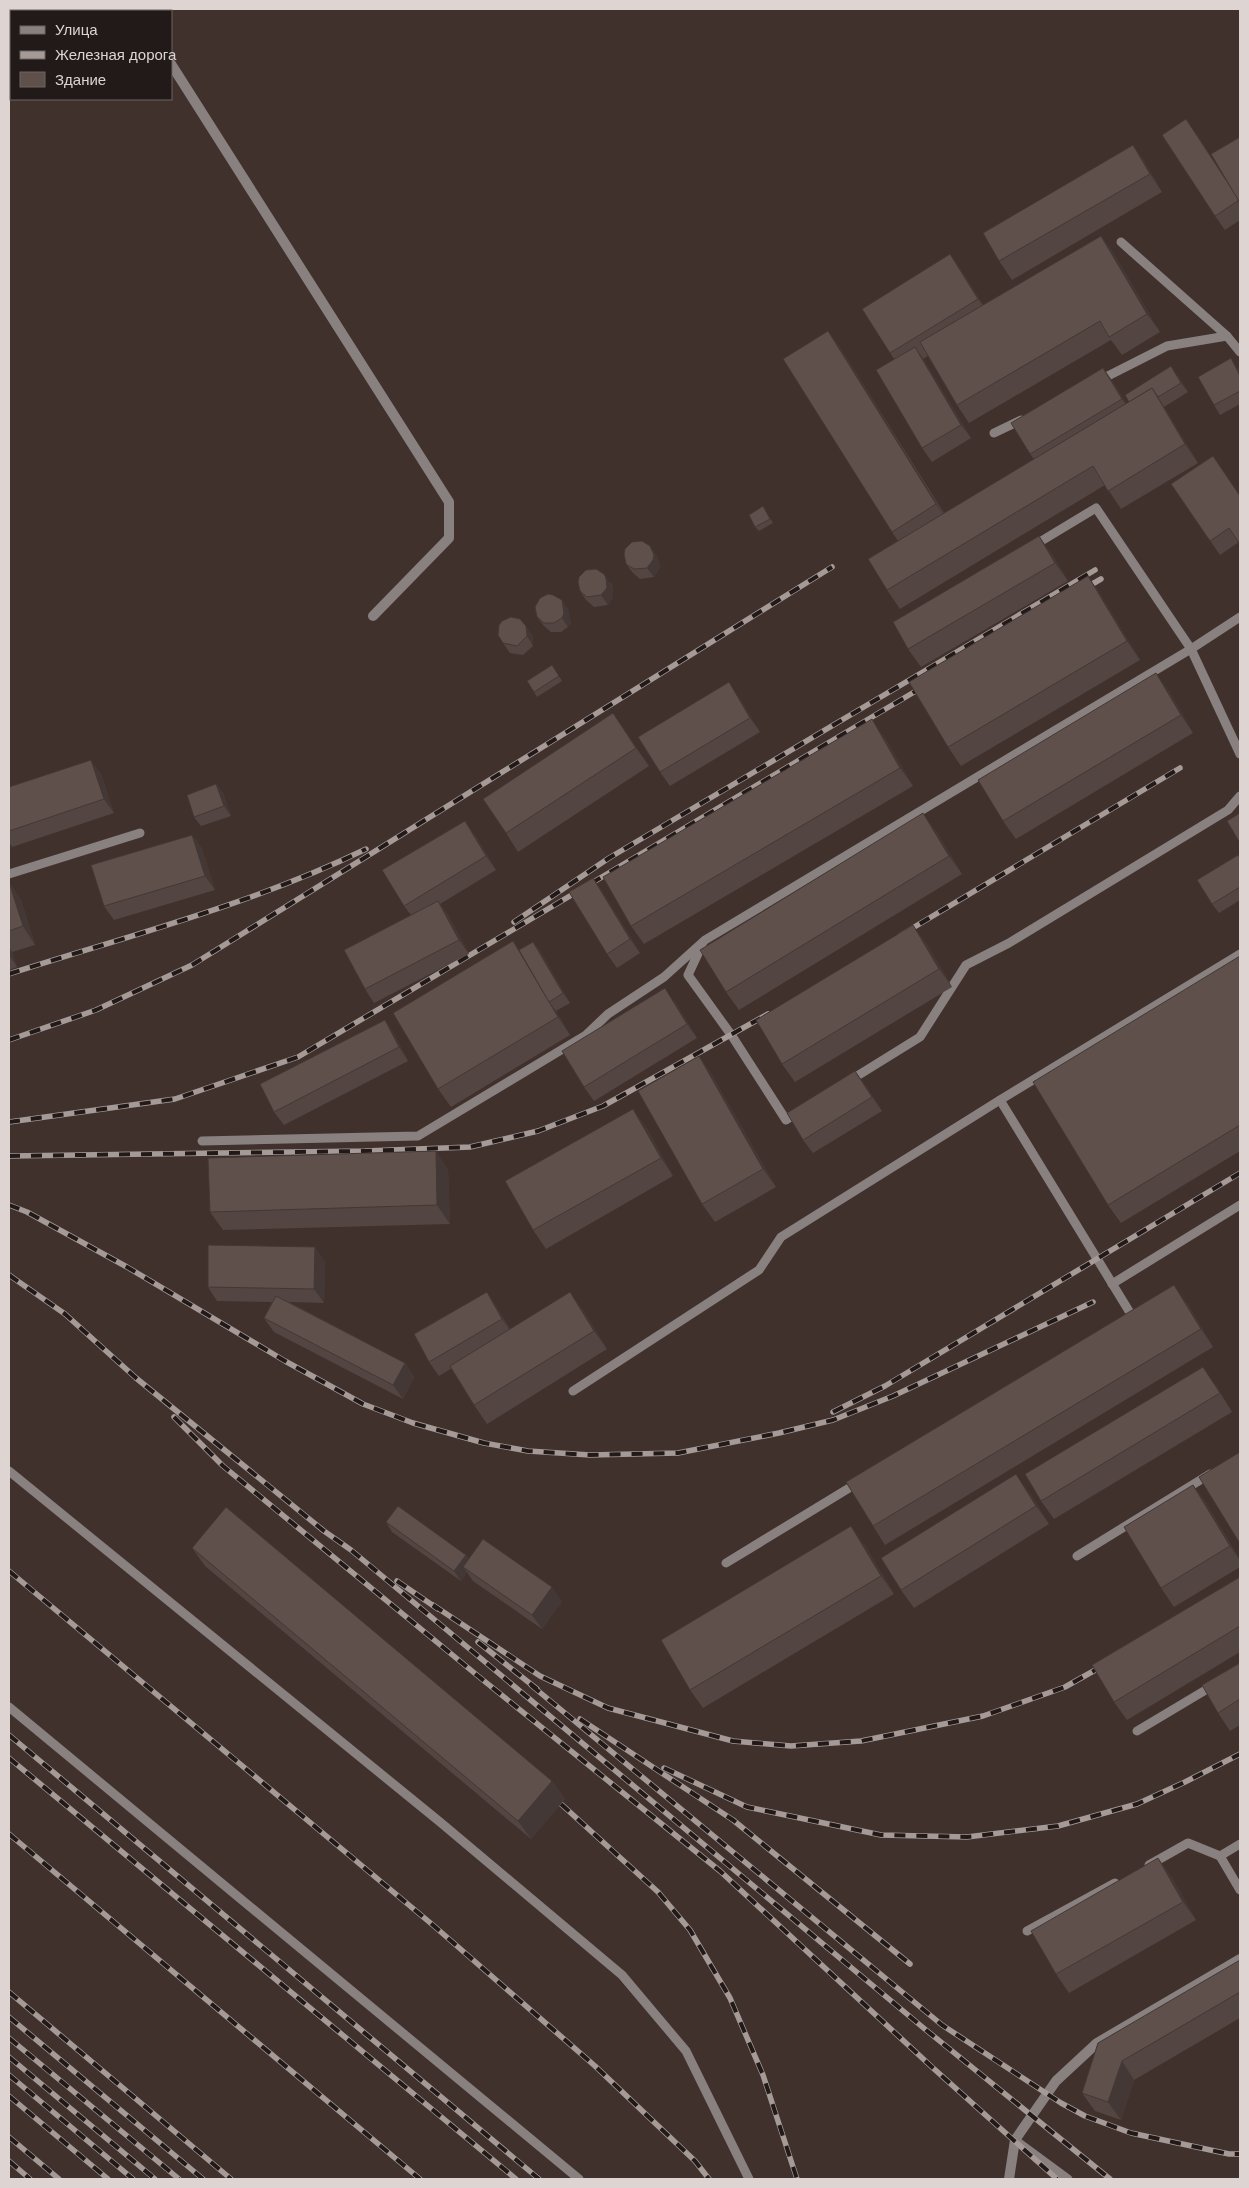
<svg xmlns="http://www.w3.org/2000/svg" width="1249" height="2188" font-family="Arial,sans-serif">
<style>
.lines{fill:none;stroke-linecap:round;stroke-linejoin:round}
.lane{stroke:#89817f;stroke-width:9}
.street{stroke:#89817f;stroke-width:10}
.rail-casing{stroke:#a69a97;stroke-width:5.5}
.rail{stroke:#211a19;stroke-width:4;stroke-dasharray:11;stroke-linecap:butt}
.wall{fill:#534541}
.shaded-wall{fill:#433835}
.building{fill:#60504c;stroke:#433835}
</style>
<rect width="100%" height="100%" fill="#40312d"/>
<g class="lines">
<!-- lane -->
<g class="lane">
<path d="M1121 242 1227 336"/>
<path d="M1100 380 1167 346 1227 336 1240 352"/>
<path d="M994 433 1021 420"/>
<path d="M1240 617 1191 649 1240 754"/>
<path d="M9 874 140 833"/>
<path d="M702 945 688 975 732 1036 786 1120 799 1112"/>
<path d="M849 1081 920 1037 966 965 1009 943 1228 810 1240 796"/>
<path d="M1000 1100 1132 1316 1127 1320"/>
<path d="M202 1141 418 1136 586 1035 608 1014 664 977 705 940 1191 649 1096 508 1033 546"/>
<path d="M1112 1284 1240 1205"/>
<path d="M573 1391 759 1270 781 1237 1000 1100 1240 954"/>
<path d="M9 1471 440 1822 622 1975 686 2051 749 2179"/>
<path d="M1077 1556 1210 1474"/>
<path d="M726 1563 859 1482"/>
<path d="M9 1707 579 2179"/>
<path d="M1137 1731 1214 1685"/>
<path d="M1240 1844 1220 1856 1240 1890"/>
<path d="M1149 1865 1188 1843 1220 1856"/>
<path d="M1027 1931 1115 1883"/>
<path d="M1015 2140 1068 2179"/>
</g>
<!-- street -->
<g class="street">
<path d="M136 9 138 11"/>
<path d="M171 64 449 502V538L373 616"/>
<path d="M1009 2179 1015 2140 1056 2081 1097 2043 1240 1959"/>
</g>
<!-- rail casing -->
<g class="rail-casing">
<g id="rail">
<path d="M1082 590 1101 579"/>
<path d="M514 922 609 858 1095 570"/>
<path d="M901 935 1180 768"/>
<path d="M9 974C128 936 253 904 366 849"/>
<path d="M9 1040 96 1010 192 965 832 567"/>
<path d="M9 1122 175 1099 298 1057 926 685"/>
<path d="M9 1156 365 1151 470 1147 538 1131 603 1106 768 1014"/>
<path d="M9 1205 27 1212 127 1267 285 1361 363 1404 413 1423 484 1443 528 1451 590 1455 678 1453 779 1433 833 1420 893 1396 1093 1302"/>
<path d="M9 1275 65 1314 136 1378 324 1531 351 1550 926 2030 1110 2179"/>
<path d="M833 1412 885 1386 1240 1173"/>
<path d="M174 1417 223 1466 478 1676 720 1871 933 2068 1057 2179"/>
<path d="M9 1571 434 1926 595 2066 695 2161 709 2179"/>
<path d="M397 1581 438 1609"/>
<path d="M433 1605 540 1676 608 1708 733 1741 791 1746 861 1741 983 1716 1065 1687 1106 1664"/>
<path d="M478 1642 537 1689"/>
<path d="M531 1685 942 2025 1061 2103 1085 2116 1131 2133 1229 2154H1240"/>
<path d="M580 1719 733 1820 910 1964"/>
<path d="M9 1735 539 2179"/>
<path d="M9 1758 516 2179"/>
<path d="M664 1768 747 1807 881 1835 967 1837 1058 1826 1137 1804 1185 1782 1240 1754"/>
<path d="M561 1804 658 1892 690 1930 730 1998 763 2075 797 2179"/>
<path d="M9 1834 420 2179"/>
<path d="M9 1992 231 2179"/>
<path d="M9 2017 203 2179"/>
<path d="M9 2038 179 2179"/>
<path d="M9 2057 155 2179"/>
<path d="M9 2075 133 2179"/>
<path d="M9 2096 108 2179"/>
<path d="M9 2137 59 2179"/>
<path d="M9 2161 30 2179"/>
</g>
</g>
<!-- rail -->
<use href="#rail" class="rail"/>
</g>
<!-- wall -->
<g class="wall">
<path d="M1196 133 1228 183 1240 137V220L1225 230 1215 216Z"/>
<path d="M1133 145 1146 164 1162 192 1012 280 999 261Z"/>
<path d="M1101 236 1114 254 1160 332 1122 355 1111 340 969 423 957 405 928 356 923 359 971 438 932 462 922 448 894 359 890 353 950 254 963 273 983 305Z"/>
<path d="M828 331 841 349 944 513 1034 459 1030 454 1103 368 1113 382 1126 404 1178 376 1188 392 1164 407 1198 463 1121 509 1105 485 900 609 887 590 898 541 892 532Z"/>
<path d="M1237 368 1240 373V404L1220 415 1214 405Z"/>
<path d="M1213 456 1239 542 1220 555 1171 484Z"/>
<path d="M763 506 773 523 759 531 755 527Z"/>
<path d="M1052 554 1068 581 921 667 908 649Z"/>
<path d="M657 556 660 565 659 569 654 577 640 579 633 573 626 564Z"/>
<path d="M1088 576 1100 594 1140 660 961 766 948 747Z"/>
<path d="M611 583 613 588V597L608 605 594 607 586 600 580 591Z"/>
<path d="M562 600 568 609 571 623 568 627 561 632H551L544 626 537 617Z"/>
<path d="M499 625 533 636V646L523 655 510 653 503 643Z"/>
<path d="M552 665 562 681 537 697 527 681Z"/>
<path d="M1169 691 1193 733 1016 839 1003 821Z"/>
<path d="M738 696 760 732 670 786 660 772Z"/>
<path d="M613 713 649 766 518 852 506 833Z"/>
<path d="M885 738 913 786 644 944 631 926Z"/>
<path d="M101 774 114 813 12 847 9 842V787Z"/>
<path d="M216 784 223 793 231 816 201 826 194 817Z"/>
<path d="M936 831 962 874 739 1010 726 992Z"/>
<path d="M192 835 202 849 215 890 114 920 104 906Z"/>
<path d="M475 835 496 870 440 904 448 915 469 954 374 1003 365 989 411 915 404 906Z"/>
<path d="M1240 858V900L1219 913 1212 904Z"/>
<path d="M593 878 602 891 640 953 617 968 607 954Z"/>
<path d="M9 882 21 900 35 945 12 952 17 967 9 970Z"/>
<path d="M513 941 519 950 533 942 540 951 570 1003 556 1011 570 1035 451 1107 438 1089Z"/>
<path d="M926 943 952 987 795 1082 782 1064Z"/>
<path d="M1240 956V1151L1121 1223 1108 1205Z"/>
<path d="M675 1002 697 1038 594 1101 584 1087Z"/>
<path d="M385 1020 394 1034 408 1061 284 1125 274 1112Z"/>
<path d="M699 1056 712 1075 776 1187 715 1222 702 1204Z"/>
<path d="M855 1071 865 1085 882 1111 813 1153 803 1140Z"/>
<path d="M646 1127 673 1176 546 1249 533 1230Z"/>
<path d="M448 1169 450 1224 223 1230 210 1212Z"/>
<path d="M325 1261 324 1303 289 1302 405 1363 414 1377 403 1399 274 1332 264 1318 272 1302 217 1301 208 1287Z"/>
<path d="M1187 1303 1213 1347 885 1545 873 1526Z"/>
<path d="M496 1306 510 1329 583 1310 607 1349 487 1424 474 1405 452 1368 439 1376 429 1362Z"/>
<path d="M1216 1385 1232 1412 1054 1519 1041 1501Z"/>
<path d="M1193 1485 1206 1503 1240 1560V1567L1174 1607 1161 1588Z"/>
<path d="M1029 1492 1049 1524 914 1608 901 1590Z"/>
<path d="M386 1522 466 1555 469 1559 562 1601 542 1629 473 1581 467 1572 461 1581 392 1532Z"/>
<path d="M864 1544 894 1594 703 1708 690 1690Z"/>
<path d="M192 1548 552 1781 565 1799 531 1839 205 1566Z"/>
<path d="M1240 1577V1652L1127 1720 1114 1702Z"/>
<path d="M1240 1663V1725L1230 1731 1218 1713Z"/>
<path d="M1171 1876 1196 1920 1069 1993 1056 1974Z"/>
<path d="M1240 1960V2018L1134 2080 1121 2120 1095 2111 1082 2093Z"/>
</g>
<!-- shaded-wall -->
<g class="shaded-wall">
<path d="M1186 119 1196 133 1240 202Z"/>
<path d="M1133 145 1146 164 1162 192 1150 174Z"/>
<path d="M1101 236 1114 254 1160 332 1147 314Z"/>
<path d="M950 254 963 273 990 317 978 299Z"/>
<path d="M828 331 841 349 949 523 936 504Z"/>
<path d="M915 347 924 360 971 438 961 425Z"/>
<path d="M1231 358 1240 373V376Z"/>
<path d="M1171 366 1178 376 1188 392 1181 383Z"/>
<path d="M1103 368 1113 382 1132 413 1122 399Z"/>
<path d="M1152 388 1164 407 1198 463 1185 444Z"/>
<path d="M1039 536 1052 554 1068 581 1055 563Z"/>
<path d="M650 546 657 556 660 565 659 569 654 577 647 568Z"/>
<path d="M604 574 613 588V597L608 605 601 595Z"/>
<path d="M1088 576 1100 594 1140 660 1127 641Z"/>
<path d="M562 600 568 609 571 623 568 627 562 618Z"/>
<path d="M526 626 533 636V646L527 636Z"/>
<path d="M1156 673 1169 691 1193 733 1181 715Z"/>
<path d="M729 682 738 696 760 732 750 718Z"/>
<path d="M613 713 626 732 649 766 636 748Z"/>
<path d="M872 719 885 738 913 786 900 768Z"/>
<path d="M91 760 101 774 114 813 104 799Z"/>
<path d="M216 784 223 793 231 816 224 806Z"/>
<path d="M923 813 936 831 962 874 949 856Z"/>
<path d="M465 821 475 835 496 870 486 856Z"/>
<path d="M192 835 202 849 215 890 205 876Z"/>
<path d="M593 878 602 891 640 953 630 939Z"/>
<path d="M9 882 21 900 35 945 23 926Z"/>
<path d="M438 901 448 915 469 954 459 940Z"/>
<path d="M913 925 926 943 952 987 939 969Z"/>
<path d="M513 941 526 960 549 1002 556 1011 570 1035 558 1017Z"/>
<path d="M533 942 540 951 570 1003 563 993Z"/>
<path d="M9 947 12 952 17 967 9 955Z"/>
<path d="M665 988 675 1002 697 1038 687 1024Z"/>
<path d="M385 1020 394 1034 408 1061 399 1047Z"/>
<path d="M699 1056 712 1075 776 1187 763 1169Z"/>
<path d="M855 1071 865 1085 882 1111 872 1097Z"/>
<path d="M633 1109 646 1127 673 1176 661 1158Z"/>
<path d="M436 1151 448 1169 450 1224 437 1205Z"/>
<path d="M315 1247 325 1261 324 1303 314 1289Z"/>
<path d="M1174 1285 1187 1303 1213 1347 1201 1329Z"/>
<path d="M487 1292 496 1306 512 1333 502 1319Z"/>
<path d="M570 1292 583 1310 607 1349 594 1331Z"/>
<path d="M405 1363 414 1377 403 1399 393 1385Z"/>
<path d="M1203 1367 1216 1385 1232 1412 1220 1393Z"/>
<path d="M1016 1474 1029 1492 1049 1524 1036 1506Z"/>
<path d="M1193 1485 1206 1503 1240 1561 1230 1546Z"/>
<path d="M851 1526 864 1544 894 1594 881 1576Z"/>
<path d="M466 1555 473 1565 463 1567 467 1572 461 1581 454 1571Z"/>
<path d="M552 1587 562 1601 542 1629 532 1615Z"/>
<path d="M552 1781 565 1799 531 1839 518 1821Z"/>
<path d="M1158 1858 1171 1876 1196 1920 1183 1902Z"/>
<path d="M1122 2061 1134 2080 1121 2120 1108 2102Z"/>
</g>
<!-- building -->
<g class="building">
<path d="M1186 119 1239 200 1215 216 1162 135Z"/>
<path d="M1240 137V203L1211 154Z"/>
<path d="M1133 145 1150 174 999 261 983 233Z"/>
<path d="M1101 236 1147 314 1109 337 1100 321 957 405 920 342Z"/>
<path d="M950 254 978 299 890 353 862 309Z"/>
<path d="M828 331 936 504 892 532 783 359Z"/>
<path d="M915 347 961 425 922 448 876 370Z"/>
<path d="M1231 358 1240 376V391L1214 405 1198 377Z"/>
<path d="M1171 366 1181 383 1158 397 1152 388 1129 402 1125 395Z"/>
<path d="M1103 368 1122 399 1030 454 1011 423Z"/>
<path d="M1152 388 1185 444 1108 491 1093 466 887 590 868 559Z"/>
<path d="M1213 456 1240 496V544L1229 528 1210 541 1171 484Z"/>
<path d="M763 506 770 519 755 527 749 515Z"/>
<path d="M1039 536 1055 563 908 649 893 622Z"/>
<path d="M642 541 650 546 654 555 653 560 647 568 634 569 626 564 624 554 625 549 632 542Z"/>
<path d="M596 569 604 574 606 578 607 588 601 595 587 597 580 591 578 582 579 577 586 570Z"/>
<path d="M1088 576 1127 641 948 747 909 682Z"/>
<path d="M548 594 553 595 562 600 564 613 562 618 554 623H544L537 617 535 607 540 598Z"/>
<path d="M511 617 520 619 526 626 527 636 517 646 503 643 498 635 499 625 502 621Z"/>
<path d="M552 665 559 676 534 692 527 681Z"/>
<path d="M1156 673 1181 715 1003 821 978 780Z"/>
<path d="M729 682 750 718 660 772 638 737Z"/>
<path d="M613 713 636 748 506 833 483 799Z"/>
<path d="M872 719 900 768 631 926 603 877Z"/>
<path d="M91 760 104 799 9 831V787Z"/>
<path d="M216 784 224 806 194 817 187 795Z"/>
<path d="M923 813 949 856 726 992 700 950Z"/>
<path d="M1240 813V843L1227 821Z"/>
<path d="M465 821 486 856 404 906 382 870Z"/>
<path d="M192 835 205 876 104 906 91 865Z"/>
<path d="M1238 855 1240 858V887L1212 904 1197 880Z"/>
<path d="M593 878 630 939 607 954 569 892Z"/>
<path d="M9 882 23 926 9 931Z"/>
<path d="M438 901 459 940 365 989 344 950Z"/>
<path d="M913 925 939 969 782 1064 756 1020Z"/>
<path d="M513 941 558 1017 438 1089 393 1013Z"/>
<path d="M533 942 563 993 549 1002 519 950Z"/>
<path d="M1240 956V1125L1108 1205 1033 1082Z"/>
<path d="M665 988 687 1024 584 1087 562 1051Z"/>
<path d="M385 1020 399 1047 274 1112 260 1084Z"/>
<path d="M699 1056 763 1169 702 1204 638 1091Z"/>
<path d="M855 1071 872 1097 803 1140 787 1113Z"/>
<path d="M633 1109 661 1158 533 1230 505 1181Z"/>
<path d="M436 1151 437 1205 210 1212 208 1158Z"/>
<path d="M208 1245 315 1247 314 1289 208 1287Z"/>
<path d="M1174 1285 1201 1329 873 1526 846 1482Z"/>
<path d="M487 1292 502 1319 429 1362 414 1334Z"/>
<path d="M570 1292 594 1331 474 1405 450 1366Z"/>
<path d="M276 1296 405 1363 393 1385 264 1318Z"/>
<path d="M1203 1367 1220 1393 1041 1501 1025 1474Z"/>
<path d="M1240 1452V1542H1239L1199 1477Z"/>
<path d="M1016 1474 1036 1506 901 1590 881 1558Z"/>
<path d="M1193 1485 1230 1546 1161 1588 1124 1527Z"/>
<path d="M398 1506 466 1555 454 1571 386 1522Z"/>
<path d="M226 1507 552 1781 518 1821 192 1548Z"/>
<path d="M851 1526 881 1576 690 1690 661 1640Z"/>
<path d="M483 1539 552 1587 532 1615 463 1567Z"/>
<path d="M1240 1577V1626L1114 1702 1092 1665Z"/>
<path d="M1240 1663V1699L1218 1713 1202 1685Z"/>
<path d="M1158 1858 1183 1902 1056 1974 1031 1931Z"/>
<path d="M1240 1960V1992L1122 2061 1108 2102 1082 2093 1098 2043Z"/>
</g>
<!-- border -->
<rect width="1249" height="2188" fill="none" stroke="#ded4d2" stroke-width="20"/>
<!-- legend -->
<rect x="10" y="10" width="162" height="90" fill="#211a19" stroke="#6d6463"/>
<rect x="20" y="26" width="25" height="8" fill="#89817f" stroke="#6d6463"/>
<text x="55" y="35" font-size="15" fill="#ded4d2">Улица</text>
<rect x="20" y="51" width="25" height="8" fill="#a69a97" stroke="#6d6463"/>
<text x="55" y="60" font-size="15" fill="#ded4d2">Железная дорога</text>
<rect x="20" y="72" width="25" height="15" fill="#60504c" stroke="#6d6463"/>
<text x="55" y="85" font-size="15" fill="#ded4d2">Здание</text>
</svg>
